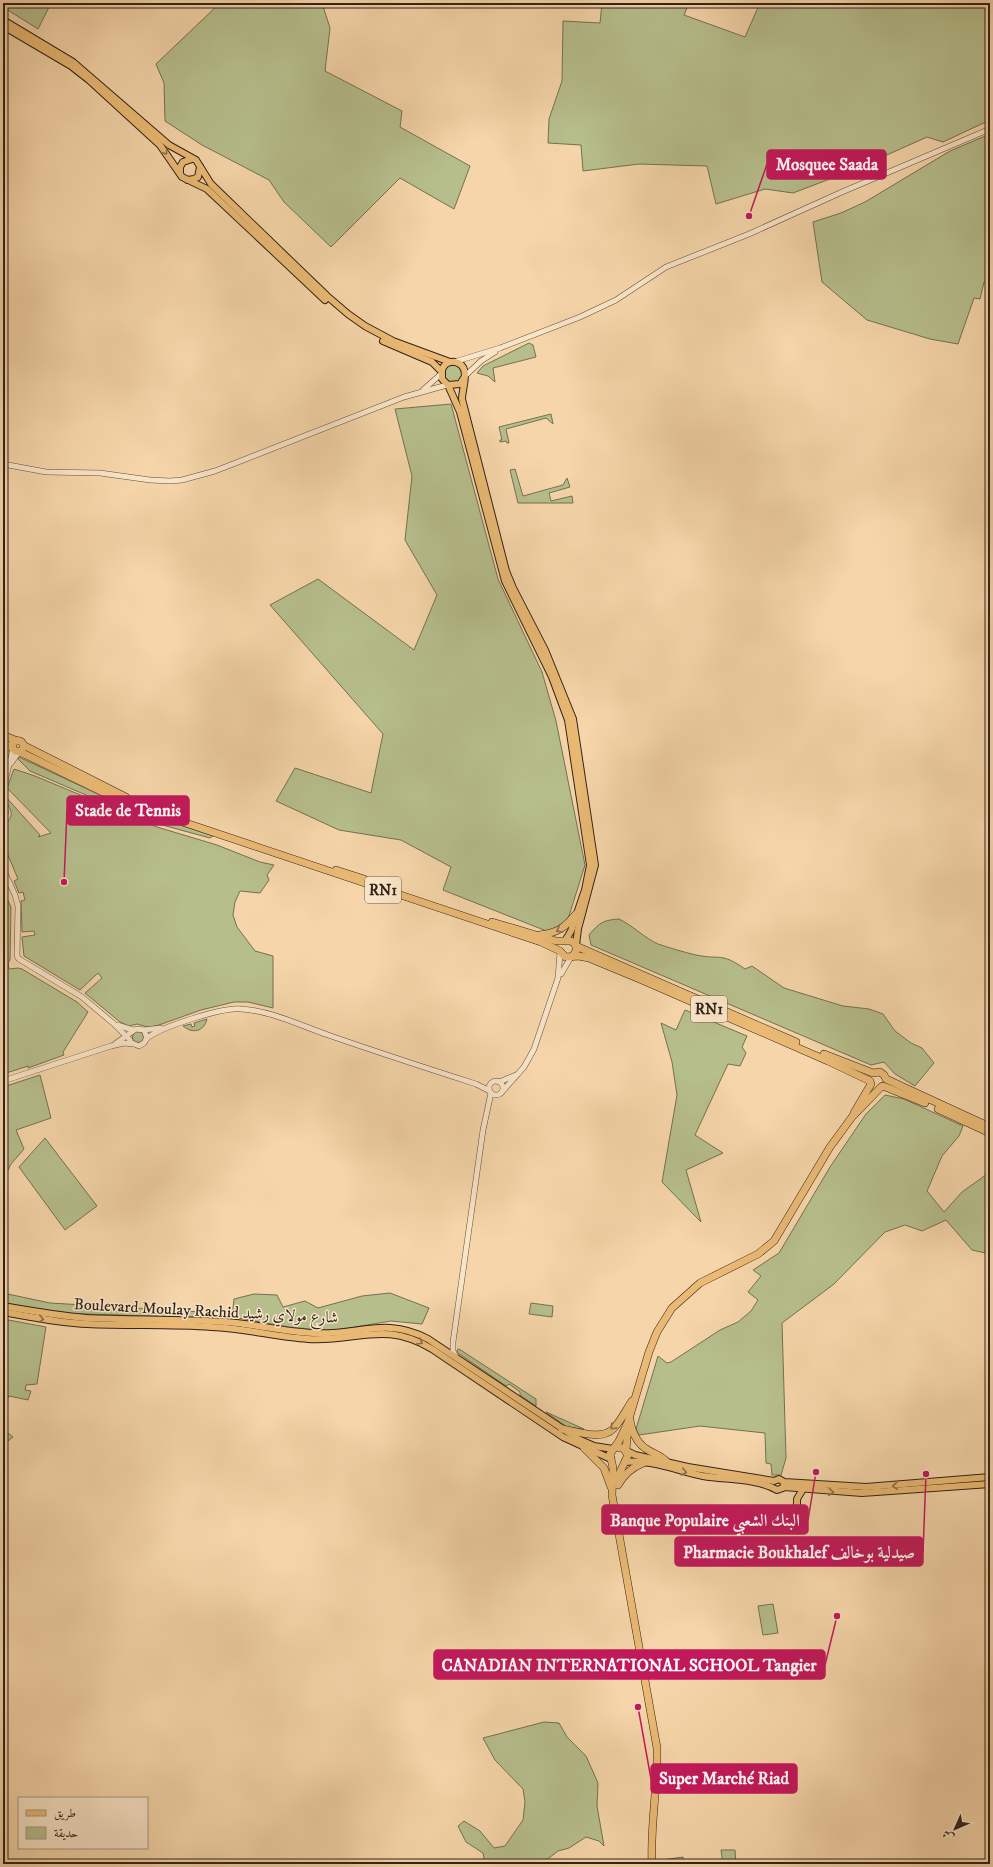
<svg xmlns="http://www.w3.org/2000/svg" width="993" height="1867" font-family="'IM FELL DW Pica',Amiri,serif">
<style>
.green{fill:#b6be8c;stroke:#747053}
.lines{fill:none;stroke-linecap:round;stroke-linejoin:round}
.minor-casing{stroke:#624f3e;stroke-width:6}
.major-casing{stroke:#31221a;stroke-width:8}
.highway-casing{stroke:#31221a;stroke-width:8}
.minor{stroke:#f8e4c7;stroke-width:5}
.major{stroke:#eaba74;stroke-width:6}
.highway{stroke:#eaba74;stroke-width:7}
.oneway{stroke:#8e6e47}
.labels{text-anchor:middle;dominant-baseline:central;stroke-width:3;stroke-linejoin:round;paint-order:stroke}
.shield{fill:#f8e4c7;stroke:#6d5c4e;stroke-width:1}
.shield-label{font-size:15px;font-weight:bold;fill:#31221a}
.street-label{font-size:16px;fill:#31221a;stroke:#f8e4c7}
.leader{fill:none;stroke:#c2185b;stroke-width:1.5}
.callout-dot{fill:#c2185b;stroke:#f8e4c7;stroke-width:1.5}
.callout{fill:#c2185b;stroke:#c2185b;stroke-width:1.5}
.callout-label{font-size:17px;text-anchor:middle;font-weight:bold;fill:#fff}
</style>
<rect width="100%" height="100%" fill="#f5d5a9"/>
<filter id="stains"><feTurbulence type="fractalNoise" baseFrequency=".005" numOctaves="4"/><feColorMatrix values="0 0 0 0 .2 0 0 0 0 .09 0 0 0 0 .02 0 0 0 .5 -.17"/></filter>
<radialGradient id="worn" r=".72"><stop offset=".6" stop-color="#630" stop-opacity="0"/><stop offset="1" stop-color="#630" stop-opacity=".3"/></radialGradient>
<!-- green -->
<g class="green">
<path d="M3 3H51L38 29 3 7Z"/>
<path d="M220 3H322L330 28 325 71 402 111 400 127 470 166 454 209 400 178 331 247 284 202 269 180 202 145 165 121 164 83 156 64Z"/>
<path d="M602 3H689L684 15 745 37 760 3H990V120L943 142 927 137 851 171 793 193 765 189 716 204 707 166 639 164 583 171 581 145 548 143 549 119 562 81 563 21 600 23Z"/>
<path d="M990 134V281L984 282 980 299 974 298 958 344 930 339 867 320 822 282 813 222 841 213 865 202 950 151Z"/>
<path d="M529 343 533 345 536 357 493 368 495 382 488 376 477 373 483 366Z"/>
<circle cx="453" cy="374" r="9"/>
<path d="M451 404 498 579 542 672 556 721 585 865 569 916 554 934 443 890 451 867 401 840 339 830 276 801 295 768 371 793 383 734 270 605 318 579 414 650 437 595 405 540 412 476 395 409Z"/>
<path d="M551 414 553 424 546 418 506 429 509 443H507L506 441 500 442V440H502L499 427Z"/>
<path d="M515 469 523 496 563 485 567 478 570 487 549 493 551 501 572 496 573 503H518L510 470Z"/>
<path d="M19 757 102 796 150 815 213 836 210 838 144 820 30 771 18 759Z"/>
<path d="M14 769 35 776 157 827 217 845 260 862 274 865 267 875 269 880 260 893 240 891 235 902 233 915 237 927 255 951 273 956V1008L248 1002H234L201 1010 156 1026 148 1027 137 1024 129 1026 120 1022 85 993 102 978 98 973 80 990 24 956 22 937 35 935 34 931 22 932 21 901 25 900 23 892 19 893 14 881 18 879 5 848H3V826C19 813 7 809 5 796L40 835 38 837 51 833 7 788Z"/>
<path d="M3 890 11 907 10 960 8 963 9 969 18 968 22 969 77 1002 88 1012 63 1052 64 1055 28 1068V1066L3 1074Z"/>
<path d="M619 919C632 925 646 939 658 944 670 948 683 952 696 955 720 960 721 952 745 969L752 966 784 988 843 1006 869 1009 883 1014 895 1031 911 1043 922 1048 934 1063 915 1086 895 1074 884 1062 871 1065 591 945 589 935C599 923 603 920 619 919Z"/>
<path d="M685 1010 747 1036 742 1047 746 1053 740 1066 728 1064 695 1135 723 1153 686 1170 701 1222 662 1182 677 1095 672 1062 661 1023 676 1030Z"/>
<path d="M207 1019C204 1032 192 1034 183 1026L191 1024 192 1027 195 1026 194 1023Z"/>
<circle cx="138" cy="1037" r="5.5"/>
<path d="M40 1075 51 1118 16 1130 24 1149 11 1164 4 1178 3 1177V1087Z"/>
<path d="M885 1095 904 1099 963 1126 959 1136 942 1156 927 1191 944 1212 962 1192 990 1172V1254L972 1250 946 1220 922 1231 905 1225 885 1232 834 1284 782 1323 786 1458 781 1475H772L771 1464 766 1463 765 1433 700 1426 639 1435 636 1429 658 1356 667 1363 671 1362 720 1330 738 1322 751 1311 758 1300 748 1292 761 1276 753 1270 779 1253 830 1167 866 1114Z"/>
<path d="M45 1138 97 1206 65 1230 19 1167Z"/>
<path d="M3 1293 50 1303 202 1312V1318L59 1313 3 1303Z"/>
<path d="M390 1293 429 1308 422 1324 391 1321 331 1331 289 1327 232 1317 234 1299 254 1294 277 1295 283 1307 305 1301 318 1308 362 1296Z"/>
<path d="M531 1303 553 1306 552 1317 529 1314Z"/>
<path d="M3 1319 46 1327 37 1384 26 1385 25 1390 31 1391 28 1400 9 1396 6 1402H3Z"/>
<path d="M459 1349 536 1399V1406L520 1395V1392L509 1384 506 1386 458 1353 457 1350Z"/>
<path d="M546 1412 584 1429 567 1427Z"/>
<path d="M3 1429 13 1437 3 1445Z"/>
<path d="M773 1604 778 1633 763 1635 758 1606Z"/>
<path d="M544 1722 559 1723 567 1737 586 1756 598 1783 597 1806 604 1846 599 1841 586 1837 569 1848 558 1851 541 1864H485L483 1853 466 1842 458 1826 464 1821 480 1831 494 1848 505 1846 523 1820 525 1802 523 1789 495 1760 483 1738Z"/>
<path d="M721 1850H735L736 1864H723Z"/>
<path d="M683 1857 684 1864H663L662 1860Z"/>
</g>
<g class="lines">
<!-- minor casing -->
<g class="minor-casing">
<g id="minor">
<path d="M454 362 500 348 580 317 616 300 666 267 749 234 842 192 990 129"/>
<path d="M465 376 481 361 495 352"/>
<path d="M423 390 441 374"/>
<path d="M3 464 46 472 100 473 150 480 170 481 182 480 215 471 404 397 447 385"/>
<path d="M11 763 19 752"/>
<path d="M3 789 13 749"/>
<path d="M3 806 6 812 3 819"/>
<path d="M3 869 15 895 18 906 17 956 19 959 82 997 114 1024 130 1040"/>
<path d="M561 974 571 957"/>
<path d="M117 1025 133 1030"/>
<path d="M144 1030 161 1028"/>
<path d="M146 1039C160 1027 223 1007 241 1009 272 1011 299 1025 328 1035 377 1052 426 1068 476 1084L490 1091"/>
<path d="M115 1044 136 1029 144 1030 147 1038 144 1043 139 1046 132 1043"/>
<path d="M3 1081 111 1046 124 1043 134 1044"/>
<circle cx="496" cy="1088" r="7"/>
<path d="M499 1082 516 1075"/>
<path d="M501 1093 524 1067 534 1049 558 978 560 953"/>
<path d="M456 1357 453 1351V1342L483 1130 491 1093"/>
</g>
</g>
<!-- major casing -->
<g class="major-casing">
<g id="major">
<path d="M3 20 73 62 169 145 196 160 211 184 327 296 348 314 365 326 393 341 450 362"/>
<path d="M3 26 71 66 89 80 160 145 182 177 207 189 325 300"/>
<path d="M180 173V167L183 162 192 159"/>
<path d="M188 180 194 179 198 177 200 167"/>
<path d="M383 341 432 362 441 371"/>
<path d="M464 378 460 384 448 385 442 379V370C444 364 449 361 455 362 472 365 462 388 462 399L506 571 513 588 545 650 573 719 595 865 578 929 576 945"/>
<path d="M448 385 460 412 505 581 552 677 568 720 590 865 585 890 571 931 565 941"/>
<path d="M3 1306C31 1311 59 1316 87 1318 133 1320 180 1319 226 1322 255 1324 284 1332 313 1333 358 1336 385 1316 428 1339L578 1439 594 1446 613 1449"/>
<path d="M3 1312C31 1317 59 1323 87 1324 129 1326 170 1324 212 1327 244 1328 276 1337 308 1339 358 1342 384 1320 432 1349L563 1437 611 1459"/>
<path d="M627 1451 635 1455 688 1467 774 1481 779 1479 784 1482 866 1487 990 1477"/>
<path d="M625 1462C650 1459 678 1471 703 1476 727 1480 756 1478 777 1490L783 1488 784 1483"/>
<path d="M784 1487 862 1493 990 1484"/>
<path d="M797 1509V1499L803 1489"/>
</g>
</g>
<!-- highway casing -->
<g class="highway-casing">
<g id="highway">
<path d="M3 735 17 741"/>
<circle cx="18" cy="746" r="5.5"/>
<path d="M3 742 12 748"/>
<path d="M23 745 126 797"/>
<path d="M20 752 103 792 147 810 541 942 560 951 565 957 579 956 589 958 642 980 828 1061 870 1081"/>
<path d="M136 800 162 810"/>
<path d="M336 870 364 879"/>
<path d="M492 922 556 941H571L575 944 577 949 573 956"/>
<path d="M539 935C557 933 565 928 576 914"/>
<path d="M576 946 796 1042"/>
<path d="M824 1054 873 1073 880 1072 884 1075 886 1079 990 1127"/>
<path d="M883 1086 925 1103"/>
<path d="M938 1109 990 1133"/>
<path d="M854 1113 871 1084"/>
<path d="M630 1420C631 1429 636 1442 645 1448 653 1454 660 1454 667 1462"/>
<path d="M562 1429C576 1431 601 1441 613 1429 621 1421 626 1410 632 1401"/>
<path d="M584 1448 604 1468 611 1487"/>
<path d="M626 1450 628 1427"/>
<path d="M615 1483 628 1455 623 1448 615 1447"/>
<path d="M618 1485C625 1474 631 1468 643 1463"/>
<path d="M652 1864C650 1825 658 1787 657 1748L612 1495 613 1468 610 1454 619 1441 628 1422 649 1352 657 1332 672 1308 700 1283 758 1254 774 1241 830 1147 852 1117 881 1087"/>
</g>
</g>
<!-- minor -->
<use href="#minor" class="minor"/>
<!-- major -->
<use href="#major" class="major"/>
<!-- highway -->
<use href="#highway" class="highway"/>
</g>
<!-- one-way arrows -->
<defs><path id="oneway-chevron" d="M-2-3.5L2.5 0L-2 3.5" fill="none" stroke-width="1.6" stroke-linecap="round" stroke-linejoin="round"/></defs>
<g class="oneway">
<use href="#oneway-chevron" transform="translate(165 152) rotate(54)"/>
<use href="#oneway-chevron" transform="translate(559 930) rotate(154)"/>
<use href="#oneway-chevron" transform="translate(41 1319) rotate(10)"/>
<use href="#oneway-chevron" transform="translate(420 1342) rotate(28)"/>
<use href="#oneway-chevron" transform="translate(613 1427) rotate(133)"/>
<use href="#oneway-chevron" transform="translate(684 1472) rotate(13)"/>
<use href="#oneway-chevron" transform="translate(895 1486) rotate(176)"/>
<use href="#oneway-chevron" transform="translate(831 1492) rotate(5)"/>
</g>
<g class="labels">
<!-- shield labels -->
<g class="shield">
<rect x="365" y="877" width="36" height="26" rx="3"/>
<rect x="691" y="996" width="36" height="26" rx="3"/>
</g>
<g class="shield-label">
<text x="383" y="890">RN1</text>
<text x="709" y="1009">RN1</text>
</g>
<!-- street labels -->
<g class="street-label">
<text transform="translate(206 1311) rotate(3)">Boulevard Moulay Rachid شارع مولاي رشيد</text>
</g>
</g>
<!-- callouts -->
<path class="leader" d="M749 216L767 164M64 882L67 810M816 1472L808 1520M926 1474L923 1552M837 1616L825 1665M638 1707L651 1779"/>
<g class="callout-dot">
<circle cx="749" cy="216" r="4"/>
<circle cx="64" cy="882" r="4"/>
<circle cx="816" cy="1472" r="4"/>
<circle cx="926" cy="1474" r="4"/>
<circle cx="837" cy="1616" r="4"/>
<circle cx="638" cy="1707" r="4"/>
</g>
<g class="callout">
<rect x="767" y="150" width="119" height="29" rx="4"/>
<rect x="67" y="796" width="122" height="29" rx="4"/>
<rect x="602" y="1505" width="206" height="29" rx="4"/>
<rect x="675" y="1537" width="248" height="29" rx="4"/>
<rect x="434" y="1650" width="391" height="29" rx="4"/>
<rect x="651" y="1764" width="146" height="29" rx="4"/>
</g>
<g class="callout-label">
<text x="827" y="170">Mosquee Saada</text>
<text x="128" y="816">Stade de Tennis</text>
<text x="705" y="1526">Banque Populaire البنك الشعبي</text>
<text x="799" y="1558">Pharmacie Boukhalef صيدلية بوخالف</text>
<text x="629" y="1671">CANADIAN INTERNATIONAL SCHOOL Tangier</text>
<text x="724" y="1784">Super Marché Riad</text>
</g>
<!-- margin -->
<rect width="993" height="1867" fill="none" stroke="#f5d5a9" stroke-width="16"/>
<rect x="4" y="4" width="985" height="1859" fill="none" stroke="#31221a" stroke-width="2"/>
<rect x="8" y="8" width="977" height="1851" fill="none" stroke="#31221a"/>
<!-- legend -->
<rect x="18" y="1797" width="130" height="52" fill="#f8e4c7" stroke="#a89682"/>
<rect x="26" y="1810" width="20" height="6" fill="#eaba74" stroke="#a89682"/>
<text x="54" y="1817" font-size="12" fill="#31221a">طريق</text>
<rect x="26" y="1827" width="20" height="12" fill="#b6be8c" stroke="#a89682"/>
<text x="54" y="1837" font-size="12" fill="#31221a">حديقة</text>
<!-- north arrow -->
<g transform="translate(955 1829) rotate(225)" stroke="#f8e4c7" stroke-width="3" paint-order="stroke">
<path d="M0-3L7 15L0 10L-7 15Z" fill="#31221a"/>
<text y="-6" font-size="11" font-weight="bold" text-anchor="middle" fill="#31221a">ش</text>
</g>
<rect width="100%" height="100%" filter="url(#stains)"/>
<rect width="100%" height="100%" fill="url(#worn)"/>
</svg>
